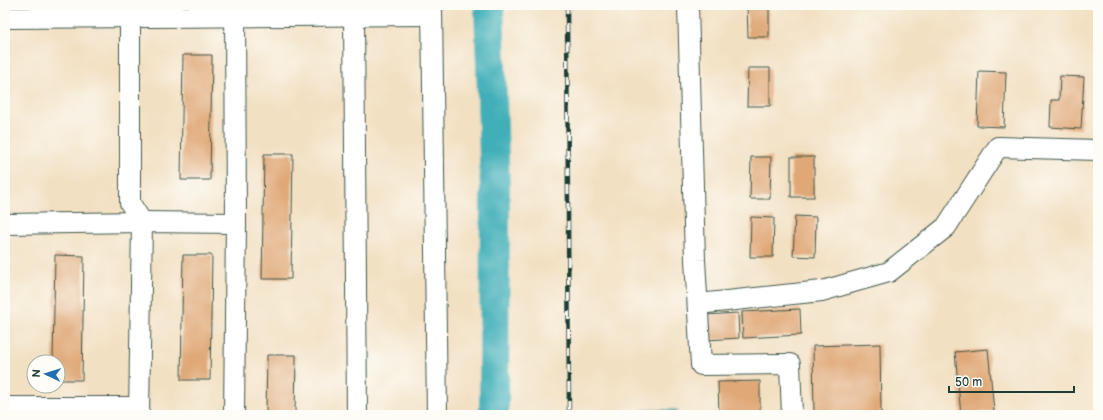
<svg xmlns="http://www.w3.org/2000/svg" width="1103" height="420" font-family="'Balsamiq Sans',sans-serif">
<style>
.water{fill:#3fafb8;stroke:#2f7676}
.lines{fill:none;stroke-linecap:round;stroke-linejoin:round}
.river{stroke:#3fafb8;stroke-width:30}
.building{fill:#e0a877}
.minor-casing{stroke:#3f5549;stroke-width:22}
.minor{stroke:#fff;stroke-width:20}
.rail-casing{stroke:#1f3d34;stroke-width:4.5}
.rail{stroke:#fdfcf7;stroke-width:3;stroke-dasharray:9;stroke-linecap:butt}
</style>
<rect width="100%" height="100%" fill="#fdfcf7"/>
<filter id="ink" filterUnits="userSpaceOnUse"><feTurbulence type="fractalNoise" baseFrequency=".025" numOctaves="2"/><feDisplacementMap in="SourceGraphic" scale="8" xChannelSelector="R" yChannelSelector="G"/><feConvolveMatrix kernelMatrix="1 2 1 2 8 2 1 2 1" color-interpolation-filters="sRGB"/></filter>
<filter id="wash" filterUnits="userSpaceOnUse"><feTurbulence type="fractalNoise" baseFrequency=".012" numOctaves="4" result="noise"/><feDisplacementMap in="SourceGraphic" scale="16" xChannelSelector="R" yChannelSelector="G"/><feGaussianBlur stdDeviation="0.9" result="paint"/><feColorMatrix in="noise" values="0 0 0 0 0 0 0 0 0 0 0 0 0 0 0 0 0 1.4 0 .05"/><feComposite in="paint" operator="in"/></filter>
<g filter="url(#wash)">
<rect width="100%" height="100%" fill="#f2e0c2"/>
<!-- water -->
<rect class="water" x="642" y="410" width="35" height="5"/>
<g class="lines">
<!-- river -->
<path class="river" d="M489 5 495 191 494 415"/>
</g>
<g id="blocks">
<!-- building -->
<g class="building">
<path d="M747 5H769V37H748Z"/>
<path d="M183 55H212L210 180H181Z"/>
<path d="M748 68H770V106H747Z"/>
<path d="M979 71 1006 72 1004 127 977 126Z"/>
<path d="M1060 76 1084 77 1081 129 1050 127 1051 100H1059Z"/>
<path d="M264 154H293L291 279H262Z"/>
<path d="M751 157H771L770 199H750Z"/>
<rect x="791" y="157" width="23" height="40"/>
<path d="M795 216 816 217 815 257 793 256Z"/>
<path d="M751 217 774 218 773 257H750Z"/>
<path d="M55 255 84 256 82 380H58V362H53Z"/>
<path d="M183 255H212L210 380H181Z"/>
<path d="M800 309 801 335 743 338 742 312Z"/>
<path d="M738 313 739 338 707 340 706 315Z"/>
<path d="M880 344 881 415H814L813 346Z"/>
<path d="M988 349 994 411 961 415 955 352Z"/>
<path d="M267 355H296L295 415H266Z"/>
<path d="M760 381V415H719L718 382Z"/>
</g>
</g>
</g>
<g filter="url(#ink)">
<use href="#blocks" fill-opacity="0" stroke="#3f5549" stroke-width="1"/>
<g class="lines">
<!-- minor casing -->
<g class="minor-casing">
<g id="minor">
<path d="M130 5V203L142 222 139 415"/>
<path d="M432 5 437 415"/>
<path d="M688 5 695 260 701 365 790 364 792 415"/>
<path d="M354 15 357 415"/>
<path d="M5 18 432 15"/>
<path d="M5 224 142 222 236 223 235 5"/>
<path d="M698 304 822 291 889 272 946 227 998 147 1098 150"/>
<path d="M5 407H139"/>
<path d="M234 415 236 223"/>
</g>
</g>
<!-- minor -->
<use href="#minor" class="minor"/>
<!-- rail casing -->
<g class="rail-casing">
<path id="rail" d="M567 5 569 415"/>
</g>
<!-- rail -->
<use href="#rail" class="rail"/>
</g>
</g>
<!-- margin -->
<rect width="1103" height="420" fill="none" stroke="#fdfcf7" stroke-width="20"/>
<!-- north arrow -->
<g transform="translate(46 374) rotate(274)"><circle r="19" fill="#fdfcf7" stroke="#a4b0a9"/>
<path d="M0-3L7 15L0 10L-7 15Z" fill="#1f6fb2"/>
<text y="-6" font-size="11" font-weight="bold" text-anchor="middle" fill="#1f3d34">N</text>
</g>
<!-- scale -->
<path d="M949 386v6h125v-6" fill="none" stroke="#1f3d34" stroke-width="2"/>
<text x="955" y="386" font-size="12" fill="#1f3d34" stroke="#fdfcf7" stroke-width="3" paint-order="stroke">50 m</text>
</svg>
